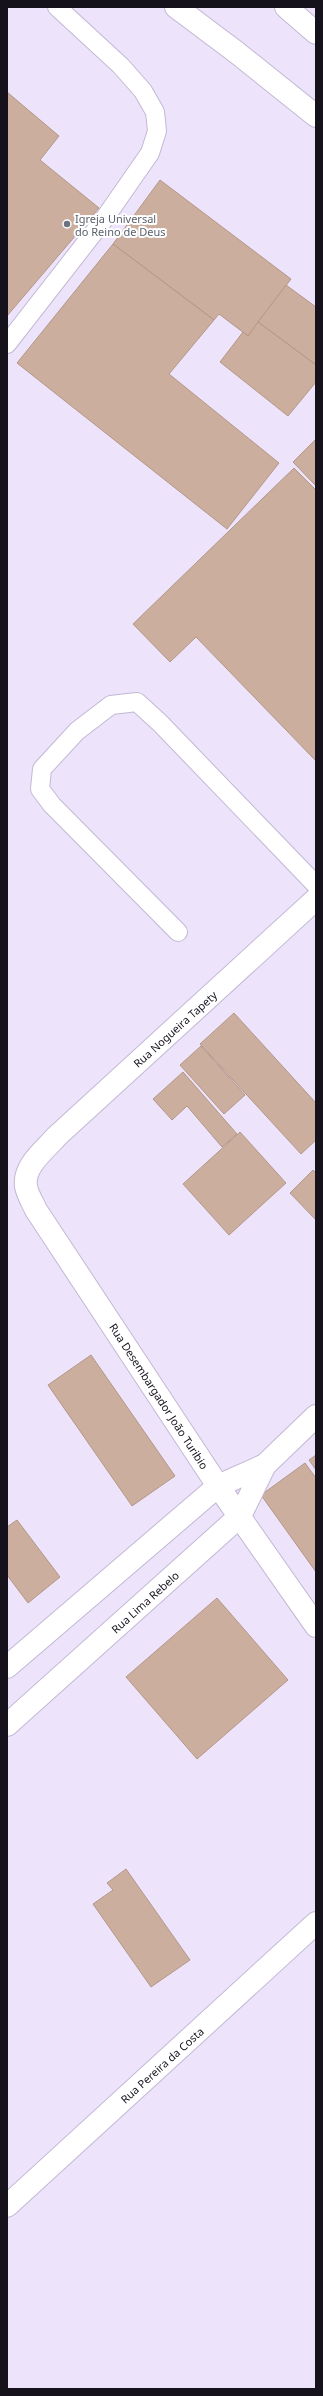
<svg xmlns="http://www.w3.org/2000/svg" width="323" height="2396" font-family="'Noto Sans',sans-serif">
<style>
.building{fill:#cbae9e;stroke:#b49788}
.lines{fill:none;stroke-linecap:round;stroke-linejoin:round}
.lane-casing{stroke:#c3b8d4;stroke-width:20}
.street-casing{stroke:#c3b8d4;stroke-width:24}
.secondary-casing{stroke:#c3b8d4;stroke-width:24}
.primary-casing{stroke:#c3b8d4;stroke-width:24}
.lane{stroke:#fff;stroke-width:18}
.street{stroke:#fff;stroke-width:22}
.secondary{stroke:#fff;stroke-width:22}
.primary{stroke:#fff;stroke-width:22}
.worship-dot{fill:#6b7280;stroke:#fff;stroke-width:1.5}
.labels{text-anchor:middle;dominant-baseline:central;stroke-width:4;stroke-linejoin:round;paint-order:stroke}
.worship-label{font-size:11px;fill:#5b616d;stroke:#fff;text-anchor:start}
.street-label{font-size:11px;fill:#16121c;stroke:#fff}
</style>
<rect width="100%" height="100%" fill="#ede3fb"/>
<!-- building -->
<g class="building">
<path d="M7 92 59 136 40 160 99 208 7 316Z"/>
<path d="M160 180 291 279 248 336 219 314 214 320 113 244Z"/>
<path d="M113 244 214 320 169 374 279 463 227 529 17 363Z"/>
<path d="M286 285 316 307V365L258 322Z"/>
<path d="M258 322 316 365V382L288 416 220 362 243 332 248 336Z"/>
<path d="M316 439V486L293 462Z"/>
<path d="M294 468 316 490V761L196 637 170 662 133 624Z"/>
<path d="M234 1013 316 1103V1140L301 1154 200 1044Z"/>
<path d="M201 1046 245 1095 224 1114 180 1065Z"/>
<path d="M183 1072 237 1134 222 1147 187 1106 172 1120 153 1099Z"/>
<path d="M240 1132 286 1183 229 1235 183 1184Z"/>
<path d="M313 1170 316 1173V1220L290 1193Z"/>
<path d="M91 1355 175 1476 132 1506 48 1385Z"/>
<path d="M316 1455V1470L309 1460Z"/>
<path d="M305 1463 316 1478V1572L261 1495Z"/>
<path d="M17 1520 60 1577 28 1603 7 1575V1527Z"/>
<path d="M217 1598 288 1680 197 1759 126 1677Z"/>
<path d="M126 1869 190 1960 151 1987 93 1904 113 1890 107 1883Z"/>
</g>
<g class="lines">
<!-- lane casing -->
<g class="lane-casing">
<g id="lane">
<path d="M7 344 102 222 150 153 157 131 155 112 143 91 121 66 57 7"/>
<path d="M178 932 52 805 40 789 42 769 77 731 111 705 137 702 160 723 316 885"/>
</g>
</g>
<!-- street casing -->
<g class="street-casing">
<g id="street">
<path d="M316 899 57 1136C45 1150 23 1166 26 1186 27 1194 33 1203 36 1210L218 1486 316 1626"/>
<path d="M7 2206 316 1923"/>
</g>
</g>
<!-- secondary casing -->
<g class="secondary-casing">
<g id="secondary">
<path d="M236 52 316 116"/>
<path d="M7 1667 218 1486 265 1465 316 1416"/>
<path d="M7 1725 240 1516 265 1465"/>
</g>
</g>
<!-- primary casing -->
<g class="primary-casing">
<g id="primary">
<path d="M176 7 236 52"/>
<path d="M286 7 316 33"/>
</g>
</g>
<!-- lane -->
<use href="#lane" class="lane"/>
<!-- street -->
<use href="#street" class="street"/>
<!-- secondary -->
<use href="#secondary" class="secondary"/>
<!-- primary -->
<use href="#primary" class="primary"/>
</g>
<!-- markers -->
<circle class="worship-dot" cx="67" cy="224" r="4"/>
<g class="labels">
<!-- worship labels -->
<g class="worship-label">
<text x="75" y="218">Igreja Universal<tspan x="75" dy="13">do Reino de Deus</tspan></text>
</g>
<!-- street labels -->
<g class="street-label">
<text transform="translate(175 1029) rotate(-42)">Rua Nogueira Tapety</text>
<text transform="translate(159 1396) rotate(57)">Rua Desembargador João Turibio</text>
<text transform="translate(145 1602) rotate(-42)">Rua Lima Rebelo</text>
<text transform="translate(162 2065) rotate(-42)">Rua Pereira da Costa</text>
</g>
</g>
<!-- border -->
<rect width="323" height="2396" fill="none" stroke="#16121c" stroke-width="16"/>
</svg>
